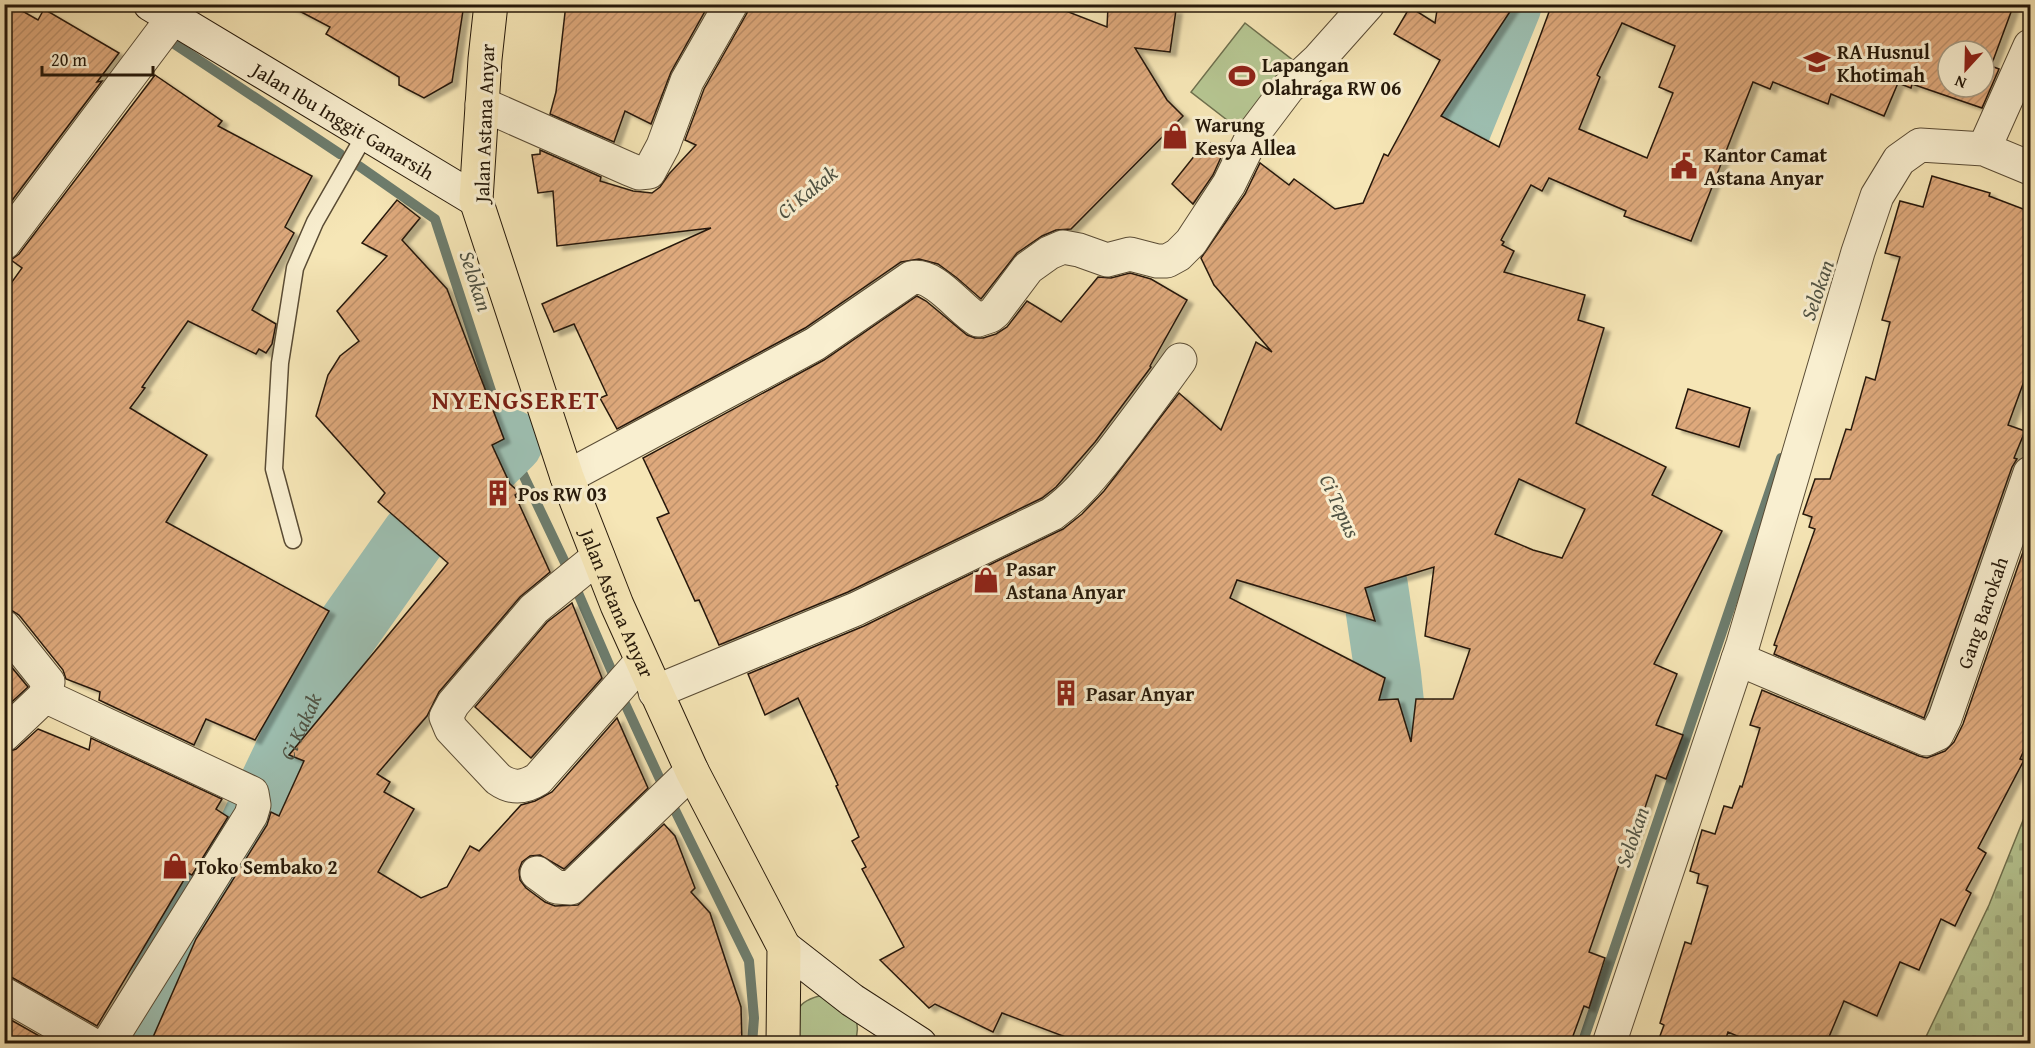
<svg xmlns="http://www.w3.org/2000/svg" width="2035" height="1048" font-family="'Gentium Book Plus',serif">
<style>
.green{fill:#b6c692;stroke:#6e704e;stroke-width:1.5}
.cemetery{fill:url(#cemetery-stones);stroke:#6e704e;stroke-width:1.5}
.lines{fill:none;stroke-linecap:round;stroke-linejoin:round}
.stream{stroke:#6d7d6e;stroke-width:10}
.river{stroke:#9dbfb1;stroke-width:66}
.building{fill:url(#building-hatch);stroke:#26190a;stroke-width:1.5;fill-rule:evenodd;filter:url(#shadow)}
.service-casing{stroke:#5a4c35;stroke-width:19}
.minor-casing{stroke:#5a4c35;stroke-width:35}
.secondary-casing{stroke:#26190a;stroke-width:35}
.primary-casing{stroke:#26190a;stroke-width:35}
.service{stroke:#f9efd0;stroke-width:16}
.minor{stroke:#f9efd0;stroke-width:33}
.secondary{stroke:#f9efd0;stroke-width:33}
.primary{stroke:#f6e6b6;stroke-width:33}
.labels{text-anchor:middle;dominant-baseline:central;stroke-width:6;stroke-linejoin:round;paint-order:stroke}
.poi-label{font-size:20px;font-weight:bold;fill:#26190a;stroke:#f9efd0;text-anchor:start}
.street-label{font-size:20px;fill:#26190a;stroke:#f9efd0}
.water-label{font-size:21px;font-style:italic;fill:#505344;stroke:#f9efd0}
.district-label{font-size:26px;font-weight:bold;letter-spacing:1.5px;fill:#7a1f14;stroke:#f9efd0}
</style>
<defs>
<pattern id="cemetery-stones" width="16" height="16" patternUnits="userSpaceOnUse" patternTransform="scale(1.5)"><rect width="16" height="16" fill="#b6c692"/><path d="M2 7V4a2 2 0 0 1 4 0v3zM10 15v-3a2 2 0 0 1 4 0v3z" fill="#9caa7d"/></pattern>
<pattern id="building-hatch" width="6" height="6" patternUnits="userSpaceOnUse" patternTransform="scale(1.5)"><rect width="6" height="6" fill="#dea97c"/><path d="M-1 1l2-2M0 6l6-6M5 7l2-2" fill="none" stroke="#be916a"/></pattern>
<filter id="shadow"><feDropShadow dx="6" dy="4" stdDeviation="1.5" flood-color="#0004"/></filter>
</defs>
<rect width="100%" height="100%" fill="#f6e6b6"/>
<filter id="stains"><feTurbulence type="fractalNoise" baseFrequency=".00333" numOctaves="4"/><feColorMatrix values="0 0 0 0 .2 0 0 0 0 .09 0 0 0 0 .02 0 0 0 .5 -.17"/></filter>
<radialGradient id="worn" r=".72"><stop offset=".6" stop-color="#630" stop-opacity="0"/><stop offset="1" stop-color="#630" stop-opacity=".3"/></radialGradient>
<!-- green -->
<g class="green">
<path d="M1245 23 1294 61 1240 130 1191 92Z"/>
<path d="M824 995 854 1013C858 1024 859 1033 854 1044L795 1043C794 1016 792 1001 824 995Z"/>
</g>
<!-- cemetery -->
<path class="cemetery" d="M2030 803V1043H1923L1989 905Z"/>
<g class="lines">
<!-- stream -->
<g class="stream">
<path d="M167 39 340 154"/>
<path d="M359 166 435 219 508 443 569 571"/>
<path d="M575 586 616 681"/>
<path d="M621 695 664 788"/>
<path d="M670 800 749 961 754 1018 752 1044"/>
<path d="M1582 1044 1781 458"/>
</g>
<!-- river -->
<g class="river">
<path d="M1418 207 1434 188 1509 4"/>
<path d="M1339 502 1375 586 1388 674 1400 789"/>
<path id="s1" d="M138 1044 140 1030 179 948 244 844 306 714 335 648 414 536 510 442"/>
</g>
</g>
<!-- building -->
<g class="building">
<path d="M4 4H10L38 20 44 9 119 53 97 82 102 81 4 211Z"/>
<path d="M286 4H464L452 82 424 98 399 85V77L326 34 330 27Z"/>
<path d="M566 4H709L671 72 651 124 625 111 614 142 550 114 556 92Z"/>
<path d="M750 4H1048L1107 27 1108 7 1176 10 1170 52 1135 48 1167 100 1183 116 1071 229 1056 230 1042 236 1017 253 981 299 957 278 938 264 919 259 901 262 805 328 617 429 600 398 607 395 574 324 554 332 542 304 711 228 557 246 553 191 538 193 532 155 540 154V150L601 177 600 181 633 191 652 193 660 187 669 174 696 145 685 140 704 89 747 13Z"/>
<path d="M1438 4H1515L1441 116 1499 147 1552 4H2014L1991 66 1999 69 1982 108 1912 84 1911 88 1898 83 1884 116 1831 94 1828 104 1773 82 1770 89 1753 82 1691 241 1624 216 1626 211 1549 178 1542 191 1531 185 1501 240 1504 242 1502 245 1514 251 1504 272 1585 295 1578 320 1604 328 1576 423 1666 467 1652 495 1722 531 1654 664 1677 674 1656 725 1683 735 1666 779 1656 775 1629 855 1623 853 1589 952 1605 958 1589 1008 1584 1006 1570 1044H1084L1002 1013 993 1032 935 1004 929 1008 880 960 904 947 862 869 866 867 852 841 859 837 836 786 838 785 798 698 765 715 748 674 864 626 1063 529 1082 514 1104 491 1179 393 1221 430 1256 342 1272 352 1214 285 1201 258 1245 194 1260 163 1289 185 1294 179 1335 209 1363 203 1384 154 1388 156 1440 60 1394 34 1410 7 1435 23ZM1622 23 1675 46 1659 87 1673 93 1647 158 1579 129 1600 77 1597 75ZM1948 51H1984V87H1948ZM1519 479 1585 509 1562 558 1533 550 1495 534ZM1434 567 1425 636 1470 649 1453 699H1416L1411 742 1398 699 1379 700 1385 678 1230 598 1237 580 1375 621 1365 588Z"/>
<path d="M155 75 222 121 218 126 312 176 285 227 294 233 252 310 276 324 272 344 266 353 259 349 256 354 188 321 142 387 145 388 130 408 207 455 166 522 329 611 255 740 206 719 194 745 99 700 100 692 66 679 63 670 19 615 11 610 4 609V293L22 268 11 260 19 254Z"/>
<path d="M1207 140 1222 155 1213 175 1193 204 1172 184Z"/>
<path d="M1932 176 1990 193 1989 196 2031 212V362L2008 425 2025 431 2014 458 2017 459 2012 467 1924 718 1774 654 1777 646 1774 645 1815 529 1809 527 1812 517 1803 514 1815 479H1830L1846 429 1851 430 1866 377 1875 380 1890 322 1882 320 1900 257 1885 253 1900 201 1923 207Z"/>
<path d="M397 200 420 218 402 240 447 289 504 439 492 445 510 484 519 492 515 495 550 572 520 597 439 692 427 716 377 774 390 782 384 792 414 809 378 872 421 898 447 887 470 846 479 851 521 805 535 801 552 792 617 718 648 788 564 869 540 855 530 856 522 862 519 870 520 880 526 888 545 902 555 906 578 905 664 824 675 836 695 888 691 892 710 913 741 1007 742 1044H150L196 939 267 825 271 812 279 816 304 761 289 755 448 563 378 502 385 493 316 416 328 375 340 356 359 341 337 311 387 256 362 243Z"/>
<path d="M1130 273 1151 279 1187 300 1150 366 1151 367 1095 442 1056 487 1042 498 848 592 719 645 699 600 695 601 657 518 669 513 643 458 824 360 917 296 926 301 967 335 975 338H983L996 334 1007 327 1027 301 1061 322 1098 277 1111 278Z"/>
<path d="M1688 389 1750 408 1739 447 1676 428Z"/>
<path d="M2031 529V735L2020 759 2024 760 1978 848 1986 853 1966 890 1971 893 1955 926 1941 919 1919 970 1900 962 1877 1016 1844 1001 1826 1044H1756L1728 1032 1724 1044H1657L1664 1025 1660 1023 1685 942 1691 944 1708 886 1697 883 1699 874 1690 871 1702 830 1715 834 1724 806 1732 808 1740 786 1742 787 1760 728 1750 725 1762 690 1919 756 1927 758 1945 751 1954 742 1963 724Z"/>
<path d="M572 603 602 678 531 758 475 707 547 622Z"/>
<path d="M4 658 28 687 4 709Z"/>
<path d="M38 729 89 750 91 738 222 799 216 809 228 817 192 875 188 873 97 1026 13 978 4 975V753L16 749Z"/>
<path d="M4 1016 50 1042 49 1044H4Z"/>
</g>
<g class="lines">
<!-- service casing -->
<g class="service-casing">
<path id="service" d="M293 540 274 469 280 363 295 268 315 222 366 133"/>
</g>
<!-- minor casing -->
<g class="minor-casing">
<g id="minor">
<path d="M482 104 629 169 639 173 649 172 663 146 687 81 731 4"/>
<path d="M1984 149 2030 46"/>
<path d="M4 243 173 18"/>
<path d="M567 477 815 344 911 278C934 272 958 308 978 320L990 316 995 312 1028 268 1049 253 1063 247 1079 250 1107 260 1130 254 1157 261H1167L1178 255 1191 242 1229 184 1254 133 1288 88 1319 59 1368 4"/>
<path d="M598 557 534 609 453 704 446 717 451 729 498 779C512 789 524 788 538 779L641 662"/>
<path d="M4 627 48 682 45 696"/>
<path id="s2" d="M1738 659 1926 739 1937 734 1945 718 2030 473"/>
<path d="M655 692 856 609 1052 514C1076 497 1092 476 1110 454 1134 423 1157 392 1180 360"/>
<path d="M4 735 45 696 252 793 254 805 251 815 108 1044"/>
<path d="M537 873 556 887 571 888 692 771"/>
<path d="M4 994 91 1044"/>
<path d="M1609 1044 1743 644 1858 252 1877 196 1899 160 1920 145 1984 149 2030 168"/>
</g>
</g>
<!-- secondary casing -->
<g class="secondary-casing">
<g id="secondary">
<path id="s3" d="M150 4 476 200"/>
<path d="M784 947 852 1000 920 1044"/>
</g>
</g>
<!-- primary casing -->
<g class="primary-casing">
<g id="primary">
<path id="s4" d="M491 4 485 59 476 200 567 477 617 605 692 771 784 947 783 1044"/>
</g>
</g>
<!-- service -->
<use href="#service" class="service"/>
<!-- minor -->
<use href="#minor" class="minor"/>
<!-- secondary -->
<use href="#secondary" class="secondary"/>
<!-- primary -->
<use href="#primary" class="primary"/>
</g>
<!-- icons -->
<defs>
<g id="school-bare" transform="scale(2.07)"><path d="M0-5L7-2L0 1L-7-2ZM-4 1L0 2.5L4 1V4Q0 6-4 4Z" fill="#8f2418" stroke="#f9efd0" stroke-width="2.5" paint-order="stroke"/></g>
<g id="stadium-bare" transform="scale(2.07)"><path d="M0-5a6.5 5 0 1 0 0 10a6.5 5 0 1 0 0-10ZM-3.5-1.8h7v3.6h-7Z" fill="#8f2418" stroke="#f9efd0" stroke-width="2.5" paint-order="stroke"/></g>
<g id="shop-bare" transform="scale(2.07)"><path d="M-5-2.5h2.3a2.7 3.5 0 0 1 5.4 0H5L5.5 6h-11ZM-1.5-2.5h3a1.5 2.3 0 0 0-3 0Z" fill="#8f2418" stroke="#f9efd0" stroke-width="2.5" paint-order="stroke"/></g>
<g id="civic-bare" transform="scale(2.07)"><path d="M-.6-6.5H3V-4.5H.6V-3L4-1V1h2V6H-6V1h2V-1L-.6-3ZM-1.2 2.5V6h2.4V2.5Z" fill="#8f2418" stroke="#f9efd0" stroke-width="2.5" paint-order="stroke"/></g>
<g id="building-bare" transform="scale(2.07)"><path d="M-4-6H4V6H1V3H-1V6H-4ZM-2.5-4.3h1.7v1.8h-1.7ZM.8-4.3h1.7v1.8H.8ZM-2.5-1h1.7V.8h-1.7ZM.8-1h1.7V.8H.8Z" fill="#8f2418" stroke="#f9efd0" stroke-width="2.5" paint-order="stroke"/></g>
</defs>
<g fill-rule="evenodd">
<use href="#school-bare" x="1817" y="62"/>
<use href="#stadium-bare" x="1242" y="76"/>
<use href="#shop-bare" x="1175" y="136"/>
<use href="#civic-bare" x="1684" y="166"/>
<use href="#building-bare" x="498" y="493"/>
<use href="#shop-bare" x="986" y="580"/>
<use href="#building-bare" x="1066" y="693"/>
<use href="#shop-bare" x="175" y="866"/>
</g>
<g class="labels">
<!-- poi labels -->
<g class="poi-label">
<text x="1837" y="51">RA Husnul<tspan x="1837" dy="23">Khotimah</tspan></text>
<text x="1262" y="64">Lapangan<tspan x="1262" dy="23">Olahraga RW 06</tspan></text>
<text x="1195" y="124">Warung<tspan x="1195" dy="23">Kesya Allea</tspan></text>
<text x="1704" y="154">Kantor Camat<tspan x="1704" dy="23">Astana Anyar</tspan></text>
<text x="518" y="493">Pos RW 03</text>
<text x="1006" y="568">Pasar<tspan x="1006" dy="23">Astana Anyar</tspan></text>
<text x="1086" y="693">Pasar Anyar</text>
<text x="195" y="866">Toko Sembako 2</text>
</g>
<!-- street labels -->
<g class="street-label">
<text stroke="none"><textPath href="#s3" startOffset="226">Jalan Ibu Inggit Ganarsih</textPath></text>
<text transform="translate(484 123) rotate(-88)">Jalan Astana Anyar</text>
<text stroke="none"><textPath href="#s4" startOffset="624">Jalan Astana Anyar</textPath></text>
<text stroke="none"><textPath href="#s2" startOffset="346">Gang Barokah</textPath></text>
</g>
<!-- water labels -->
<g class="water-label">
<text transform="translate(807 192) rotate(-39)">Ci Kakak</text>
<text transform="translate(476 281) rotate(72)">Selokan</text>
<text transform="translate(1817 290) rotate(-71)">Selokan</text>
<text transform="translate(1340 506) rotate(65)">Ci Tepus</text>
<text stroke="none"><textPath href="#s1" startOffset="358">Ci Kakak</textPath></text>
<text transform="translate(1632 837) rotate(-71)">Selokan</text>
</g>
<!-- district labels -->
<g class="district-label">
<text x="516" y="399">NYENGSERET</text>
</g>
</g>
<!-- margin -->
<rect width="2035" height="1048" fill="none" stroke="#f6e6b6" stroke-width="24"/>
<rect x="6" y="6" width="2023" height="1036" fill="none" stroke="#26190a" stroke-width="3"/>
<rect x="12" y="12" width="2011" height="1024" fill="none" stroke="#26190a" stroke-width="1.5"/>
<!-- north arrow -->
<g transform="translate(1966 69) rotate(202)"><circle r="28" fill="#f9efd0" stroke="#a59981" stroke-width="1.5"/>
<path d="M0-4.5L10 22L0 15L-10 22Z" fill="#8f2418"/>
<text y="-9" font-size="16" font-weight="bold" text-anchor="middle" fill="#26190a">N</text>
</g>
<!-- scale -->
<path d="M42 66v9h111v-9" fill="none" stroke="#26190a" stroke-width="3"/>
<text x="51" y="66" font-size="18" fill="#26190a" stroke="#f9efd0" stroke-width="4.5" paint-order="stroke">20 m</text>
<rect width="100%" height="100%" filter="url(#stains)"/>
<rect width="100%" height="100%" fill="url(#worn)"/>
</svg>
